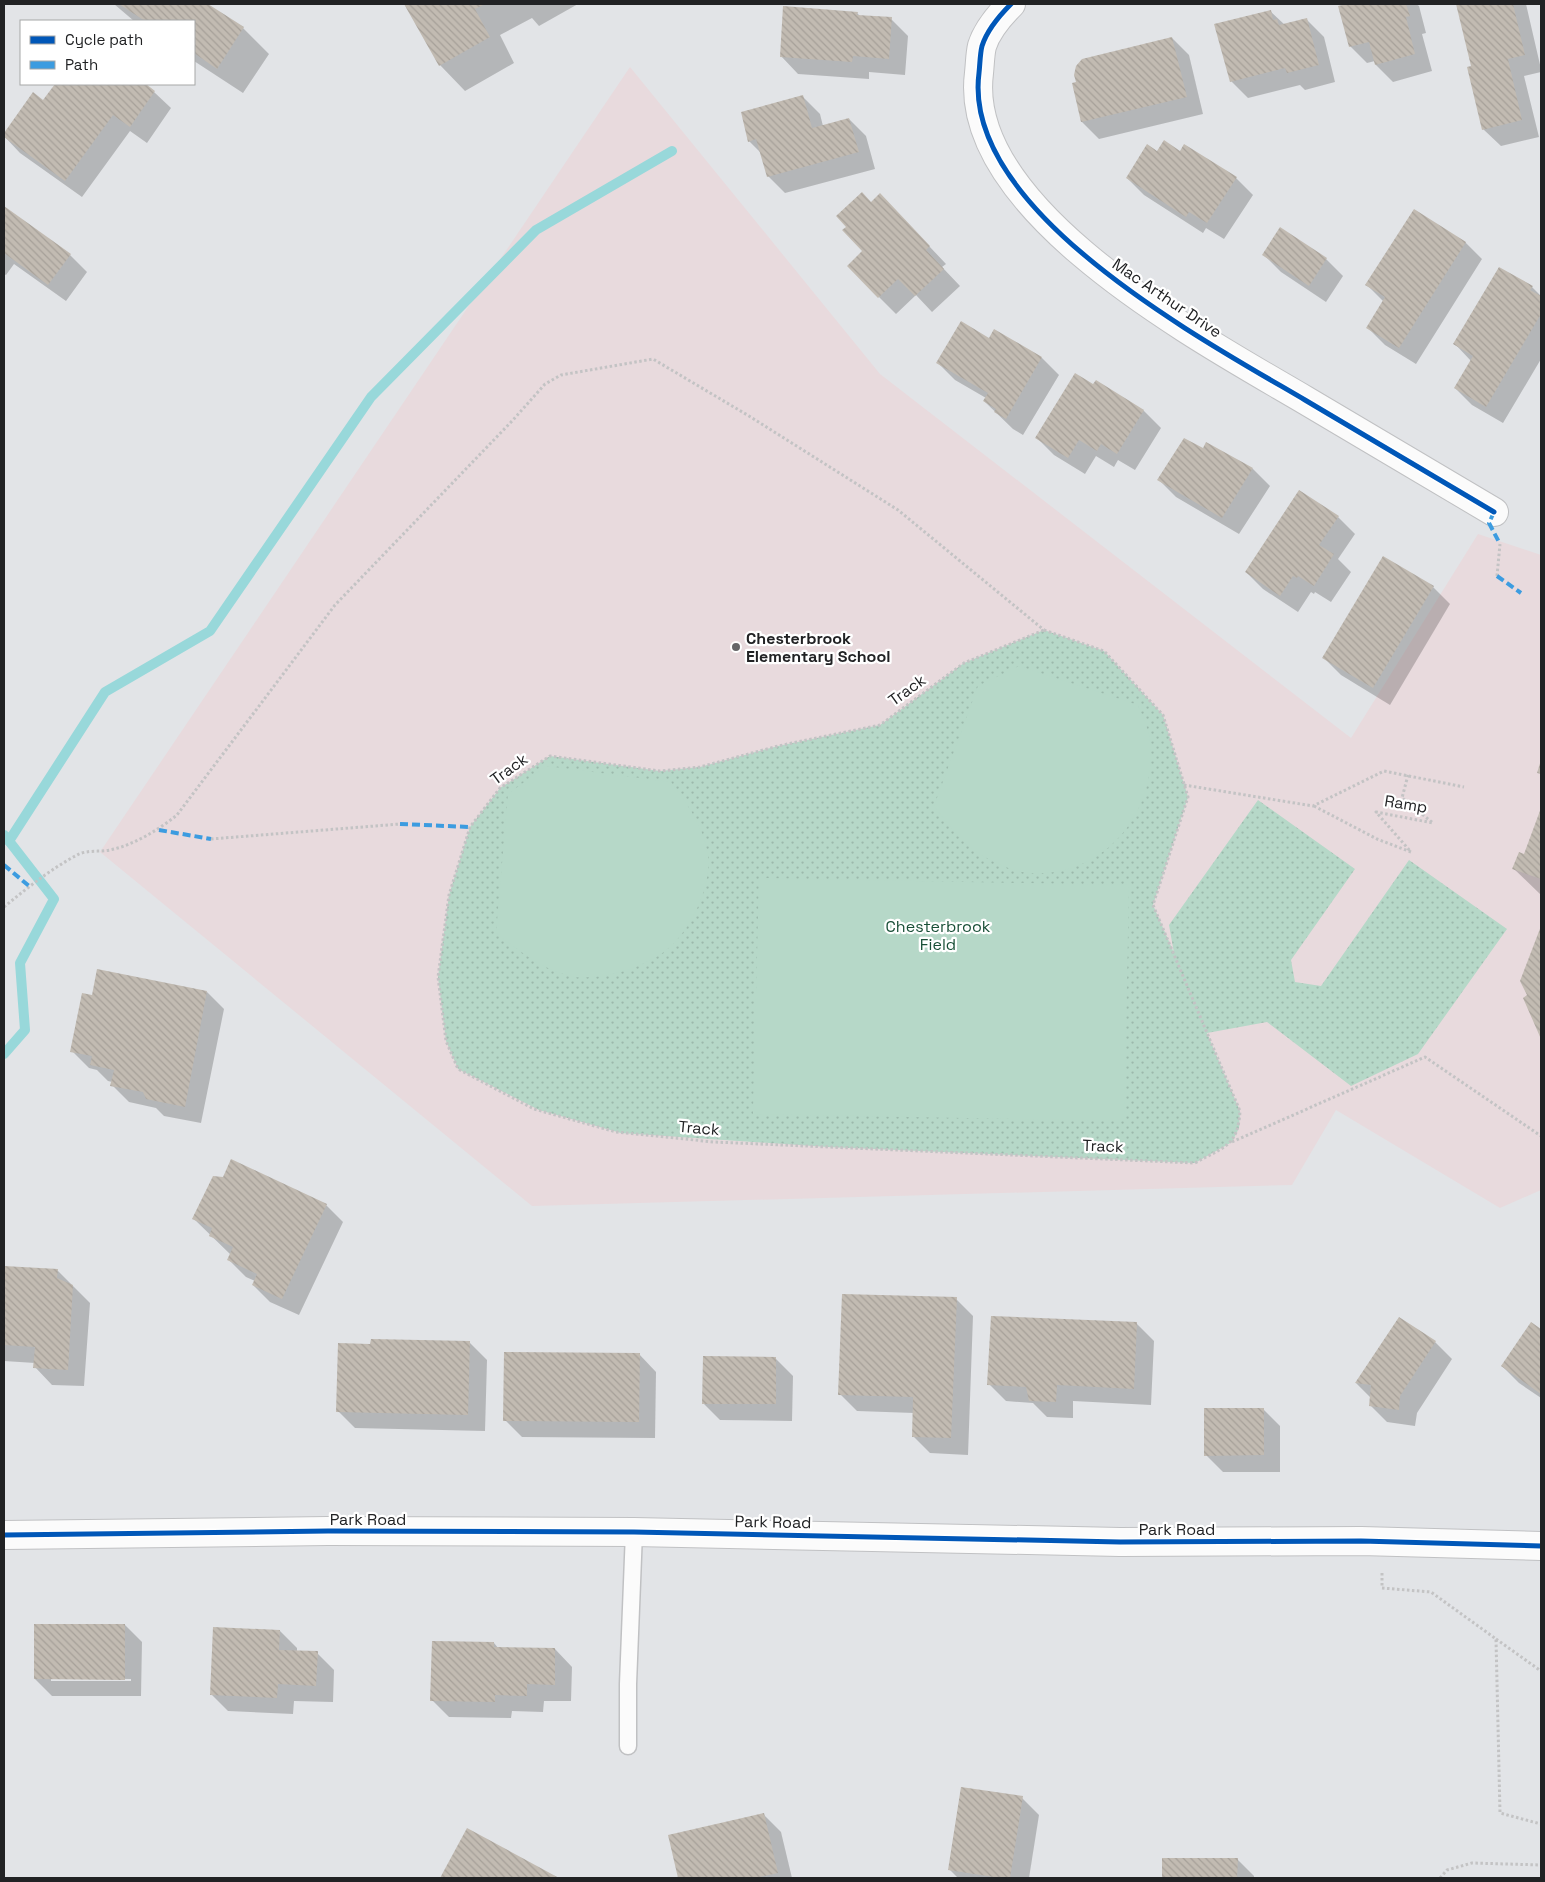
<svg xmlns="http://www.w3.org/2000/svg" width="1545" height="1882" font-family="'Space Grotesk',sans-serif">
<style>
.education{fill:#e8dadd}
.grass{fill:url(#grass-dots)}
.garden{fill:#b6d8c8}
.shadow{fill:#0003;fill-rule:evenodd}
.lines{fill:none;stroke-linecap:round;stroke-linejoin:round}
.stream{stroke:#98d8da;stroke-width:10}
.building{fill:url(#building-back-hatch)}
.lane-casing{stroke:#c0c1c3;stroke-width:19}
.street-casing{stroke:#c0c1c3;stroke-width:30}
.path{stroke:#c3c3c4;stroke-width:3;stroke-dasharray:2.5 2.5;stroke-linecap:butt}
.lane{stroke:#fbfbfb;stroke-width:16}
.street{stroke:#fbfbfb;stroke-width:28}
.quiet{stroke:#3c9ce0;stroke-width:4;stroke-dasharray:8 4;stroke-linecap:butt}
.cycleway-casing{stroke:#fff;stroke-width:8}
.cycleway{stroke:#0057b8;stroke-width:5}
.poi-dot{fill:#656668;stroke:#fff;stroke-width:2}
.labels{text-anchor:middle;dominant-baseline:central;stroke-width:4.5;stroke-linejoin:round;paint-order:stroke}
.street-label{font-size:16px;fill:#212224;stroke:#fff}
.poi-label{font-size:16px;font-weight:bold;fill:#212224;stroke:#fff;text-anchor:start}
.park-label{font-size:16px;fill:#194f37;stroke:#fff}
</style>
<defs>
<pattern id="grass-dots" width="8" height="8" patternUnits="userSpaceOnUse" patternTransform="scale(1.25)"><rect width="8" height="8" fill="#b6d8c8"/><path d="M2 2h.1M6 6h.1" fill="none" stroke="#9cb9ac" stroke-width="1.8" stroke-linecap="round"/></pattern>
<pattern id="building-back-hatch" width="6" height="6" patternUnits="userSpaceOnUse" patternTransform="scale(1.25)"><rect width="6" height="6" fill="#c2bbb2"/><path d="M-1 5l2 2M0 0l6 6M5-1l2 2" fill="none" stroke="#a6a099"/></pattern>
</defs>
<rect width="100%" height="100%" fill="#e2e4e7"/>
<!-- education -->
<path class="education" d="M630 67 880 374 1351 738 1478 534 1541 555V1190L1500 1208 1336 1110 1292 1185 532 1206 100 852Z"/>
<!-- grass -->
<path class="grass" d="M1044 630 1104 651 1163 715 1188 797 1153 905 1174 953 1169 925 1258 800 1355 869 1291 960 1295 982 1321 986 1409 860 1507 929 1418 1054 1351 1086 1267 1022 1207 1033 1240 1111 1239 1128 1232 1142 1195 1163 828 1147 621 1133 539 1110 458 1069 446 1041 438 977 449 895 470 827 500 788 550 756 660 771 700 767 778 746 880 725 964 663Z"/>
<!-- garden -->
<g class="garden">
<path d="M1019 666 1138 705C1142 716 1149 729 1150 741 1158 812 1104 878 1030 873 1014 872 995 863 981 855 961 843 948 824 934 806L978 686Z"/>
<path d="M546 766 671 782C688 805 704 827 708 856 712 888 688 937 661 954 641 967 616 975 593 977 587 977 580 978 574 977 544 971 519 951 496 933L508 794Z"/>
<path d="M759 878 1129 885 1124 1121 753 1114Z"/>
</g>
<!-- shadow -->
<g class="shadow">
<path d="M114 4H206L243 28 269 54 243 93 194 61V21H134Z"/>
<path d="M406 4H578L539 26 532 18 500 35 514 63 465 91 440 65Z"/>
<path d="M1352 4H1416L1419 6 1426 33 1422 34 1432 71 1393 82 1376 65 1375 61 1367 63 1350 46 1340 7Z"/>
<path d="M1457 4H1526L1541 69V72L1524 76 1539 137 1501 146 1483 129 1472 67Z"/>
<path d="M1270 11 1285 25 1307 20 1324 37 1335 82 1305 90 1300 85 1248 98 1231 81Z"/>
<path d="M857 13 860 16 891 19 908 36 905 75 869 72V79L798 74 781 56Z"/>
<path d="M1172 38 1189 55 1203 114 1099 139 1082 122 1073 84Z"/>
<path d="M56 84H144L154 92 171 108 147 143 130 131 82 197 20 153 4 136 33 94 44 102Z"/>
<path d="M803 97 820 114 823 126 849 119 866 136 875 169 785 193 768 176 761 153 749 141Z"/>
<path d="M1180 152 1236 178 1253 195 1224 239 1206 228 1203 233 1144 195 1127 178 1157 153Z"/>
<path d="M871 203 897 212 946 264 942 267 960 286 932 312 916 295 896 314 879 297 864 251Z"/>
<path d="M4 207 70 255 87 272 66 301 14 264 6 275 4 274Z"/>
<path d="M1465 242 1482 259 1416 364 1385 345 1368 328 1384 302 1367 285Z"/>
<path d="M1264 255 1326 259 1343 276 1326 302 1281 272Z"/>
<path d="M1532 287 1541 296V359L1503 423 1472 405 1455 388 1471 361 1455 344Z"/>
<path d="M995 331 1042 358 1059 375 1023 435 1013 429 984 401 986 398 955 380 938 363 990 340Z"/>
<path d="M1096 382 1144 411 1161 428 1135 470 1118 460 1114 467 1096 456 1085 474 1054 455 1037 438Z"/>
<path d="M1206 444 1253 469 1270 486 1239 534 1176 497 1159 480 1203 450Z"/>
<path d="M1338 517 1355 534 1338 559 1351 572 1331 602 1315 592 1314 594 1311 592 1298 612 1263 589 1246 572Z"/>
<path d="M1433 587 1450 604 1390 705 1341 675 1324 658Z"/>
<path d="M1541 811V895L1513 868 1525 856Z"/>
<path d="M1541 929V1036L1524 998 1528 996 1521 981Z"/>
<path d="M207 992 224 1009 201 1123 164 1116 156 1108 129 1102 112 1085V1082L108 1081 97 1070 89 1068 72 1051 93 997Z"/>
<path d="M326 1205 343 1222 299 1315 270 1302 253 1285 255 1281 246 1277 229 1260 231 1255 194 1219Z"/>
<path d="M4 1267 57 1270 90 1303 84 1386 52 1385 35 1367V1363L4 1361Z"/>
<path d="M956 1299 973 1316 968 1455 930 1453 913 1436 914 1413 857 1411 840 1394Z"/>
<path d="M1399 1318 1435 1342 1452 1359 1417 1413 1415 1426 1387 1422 1370 1405 1371 1398 1356 1383Z"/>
<path d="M1137 1324 1154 1341 1151 1405 1073 1401V1418L1047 1417 1033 1403 1006 1401 989 1384Z"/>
<path d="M1532 1324 1541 1330V1398L1519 1383 1502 1366Z"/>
<path d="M469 1342 487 1360 485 1431 355 1428 338 1411Z"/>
<path d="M639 1354 656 1372 655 1438 522 1437 505 1420Z"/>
<path d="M776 1359 793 1376 792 1421 720 1420 703 1403Z"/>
<path d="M1263 1409 1280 1426V1472H1223L1206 1455Z"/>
<path d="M125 1625 142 1642 141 1696H52L35 1679ZM51 1678 131 1679V1681H51Z"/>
<path d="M280 1631 297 1648V1652L317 1653 334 1670 333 1702 294 1701 293 1714 228 1711 211 1694Z"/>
<path d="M494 1643 499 1649H555L572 1667 571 1701H544L543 1712 512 1711 511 1718 449 1717 432 1700Z"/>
<path d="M1022 1798 1039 1815 1029 1878H958L949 1869Z"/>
<path d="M764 1815 781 1832 792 1878H679L670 1836Z"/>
<path d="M468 1830 556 1878H441Z"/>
<path d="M1163 1859H1237L1254 1876V1878H1163Z"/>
</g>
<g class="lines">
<!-- stream -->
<g class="stream">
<path d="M4 835 9 841 105 692 210 631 371 397 536 230 672 151"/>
<path d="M4 1054 25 1030 20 963 54 899 9 841"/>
</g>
</g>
<!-- building -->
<g class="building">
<path d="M119 4H208L244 27 217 69 194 53V21H145Z"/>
<path d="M404 4H485L475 9 490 37 439 66Z"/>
<path d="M1347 4H1406L1410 16 1406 17 1415 54 1375 65 1369 42 1349 47 1338 6Z"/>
<path d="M1456 4H1513L1525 55 1508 59 1522 120 1482 130 1467 67 1471 66Z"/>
<path d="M783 6 858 12 857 15 892 17 889 59 853 56 852 62 780 57Z"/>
<path d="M1271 10 1273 20 1277 19 1279 25 1307 18 1319 65 1287 73 1285 68 1230 82 1214 24Z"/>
<path d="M1172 37 1187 97 1081 122 1072 83 1076 82 1074 75 1076 66 1082 59Z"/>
<path d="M55 84H146L155 91 130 127 113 115 65 181 4 137V133L33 92 43 100Z"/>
<path d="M803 95 812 128 849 118 859 152 767 177 756 139 748 142 741 112Z"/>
<path d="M1164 140 1180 151 1184 144 1237 177 1207 223 1189 212 1186 217 1126 178 1147 144 1157 151Z"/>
<path d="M862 192 871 202 880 193 930 246 926 250 944 269 915 296 898 279 878 298 847 266 862 251 842 230 846 227 836 216Z"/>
<path d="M4 206 71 254 48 285 4 253Z"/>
<path d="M1414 209 1466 242 1399 348 1366 328 1385 297 1365 285Z"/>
<path d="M1280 227 1327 258 1309 286 1262 255Z"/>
<path d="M1499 267 1533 286 1530 290 1541 296V314L1486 407 1454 388 1473 356 1453 344Z"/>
<path d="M961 321 989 338 994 329 1042 357 1006 419 994 412 996 409 983 401 988 393 936 363Z"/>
<path d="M1075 373 1093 384 1096 380 1144 410 1117 454 1101 444 1097 451 1079 440 1068 458 1035 438Z"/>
<path d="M1184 438 1203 448 1206 442 1253 468 1222 518 1157 480Z"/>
<path d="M1299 490 1339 516 1319 545 1334 554 1314 586 1298 576 1297 578 1293 576 1280 596 1245 572Z"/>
<path d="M1383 556 1434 586 1373 688 1322 658Z"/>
<path d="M1541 760V774L1537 773Z"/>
<path d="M1541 808V879L1512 869 1519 852 1524 854Z"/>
<path d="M1541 926V1039L1523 998 1527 995 1520 981Z"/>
<path d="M97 969 207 991 185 1107 146 1099 143 1092 110 1086 114 1070 90 1065 92 1056 70 1052 82 993 92 995Z"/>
<path d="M231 1159 327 1204 282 1299 252 1285 257 1274 227 1260 233 1247 209 1236 212 1228 192 1219 213 1176 223 1177Z"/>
<path d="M4 1266 58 1269 57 1278 73 1285 68 1370 33 1368 35 1347 4 1345Z"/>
<path d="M842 1294 957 1297 951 1438 912 1437 913 1397 838 1395Z"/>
<path d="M991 1316 1137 1322 1134 1389 1057 1385 1056 1402 1029 1401 1026 1387 987 1385Z"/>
<path d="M1399 1317 1436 1341 1400 1396 1399 1410 1369 1406 1371 1385 1355 1383Z"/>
<path d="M1531 1322 1541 1329V1394L1501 1366Z"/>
<path d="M371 1339 470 1341 468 1415 336 1412 338 1343 370 1344Z"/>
<path d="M504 1352 640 1353 639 1422 503 1421Z"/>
<path d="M703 1356 776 1357V1404H702Z"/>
<path d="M1204 1408H1264V1455L1204 1456Z"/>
<path d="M34 1624H125V1680L34 1679Z"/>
<path d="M213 1627 280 1630 279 1650 318 1651 316 1686 278 1684 277 1698 210 1695Z"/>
<path d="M432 1641 494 1642V1647L555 1648V1685L527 1684V1696L495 1695V1702L430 1701Z"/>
<path d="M961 1787 1023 1796 1010 1878H1000L948 1870Z"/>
<path d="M764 1813 778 1873 755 1878H678L668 1835Z"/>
<path d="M467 1828 559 1878H440Z"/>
<path d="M1162 1858H1238L1237 1878H1162Z"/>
</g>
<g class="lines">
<!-- lane casing -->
<g class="lane-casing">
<path id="lane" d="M628 1746V1684L634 1532"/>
</g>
<!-- street casing -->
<g class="street-casing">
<g id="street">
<path d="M1011 4C1000 15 987 30 982 46 980 54 980 64 979 73 961 211 1205 341 1305 400 1368 437 1431 475 1494 512"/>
<path d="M4 1535 328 1531 634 1532 1120 1542 1361 1541 1541 1546"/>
</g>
</g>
<!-- path -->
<g class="path">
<path d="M1497 576 1500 544"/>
<path d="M1044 630 1104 651 1163 715 1188 797 1153 905 1240 1111C1238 1147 1223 1147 1195 1163L714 1142 616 1132 534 1109 458 1069 446 1041 438 977 449 895 470 827 500 788 550 756 660 771 700 767 778 746 880 725 964 663Z"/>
<path d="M1184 785 1313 806 1384 771 1464 787"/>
<path d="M1314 806 1377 839 1411 852 1376 812 1433 823 1402 798 1408 775"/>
<path d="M211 839 400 824"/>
<path d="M4 907C27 888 52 868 79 854 88 850 100 852 110 850 134 845 158 830 177 815L335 605 513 420 545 384 561 375 653 359 749 416 898 510 1044 630"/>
<path d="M1232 1142 1425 1057 1541 1136"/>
<path d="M1382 1573V1588L1431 1592 1496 1639 1500 1813 1541 1824"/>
<path d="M1496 1639 1541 1671"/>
<path d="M1440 1878 1447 1870 1472 1863 1541 1865"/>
</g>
<!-- lane -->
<use href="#lane" class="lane"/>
<!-- street -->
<use href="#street" class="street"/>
<!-- quiet -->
<g class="quiet">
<path d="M1494 512 1489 523 1500 544"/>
<path d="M1497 576 1521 593"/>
<path d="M400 824 470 827"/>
<path d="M159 830 211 839"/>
<path d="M4 865 29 886"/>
</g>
<!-- cycleway casing -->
<g class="cycleway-casing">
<g id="cycleway">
<path d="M1011 4C1000 15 987 30 982 46 980 54 980 64 979 73 961 211 1205 341 1305 400 1368 437 1431 475 1494 512"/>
<path d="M4 1535 328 1531 634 1532 1120 1542 1361 1541 1541 1546"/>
</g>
</g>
<!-- cycleway -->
<use href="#cycleway" class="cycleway"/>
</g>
<!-- markers -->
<circle class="poi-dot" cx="736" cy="647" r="5"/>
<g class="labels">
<!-- street labels -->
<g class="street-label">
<text transform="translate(1167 298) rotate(34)">Mac Arthur Drive</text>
<text transform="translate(907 690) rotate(-36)">Track</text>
<text transform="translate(509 769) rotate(-36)">Track</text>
<text transform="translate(1406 804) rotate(9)">Ramp</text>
<text transform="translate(699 1128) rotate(5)">Track</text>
<text transform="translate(1103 1146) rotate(2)">Track</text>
<text x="368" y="1519">Park Road</text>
<text transform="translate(773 1522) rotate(1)">Park Road</text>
<text x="1177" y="1529">Park Road</text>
</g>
<!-- poi labels -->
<g class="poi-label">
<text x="746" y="638">Chesterbrook<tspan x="746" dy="18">Elementary School</tspan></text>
</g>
<!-- park labels -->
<g class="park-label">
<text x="938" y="926">Chesterbrook<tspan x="938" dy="18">Field</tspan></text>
</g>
</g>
<!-- border -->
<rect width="1545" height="1882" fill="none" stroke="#212224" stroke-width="10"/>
<!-- legend -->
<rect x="20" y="20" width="175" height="65" fill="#ffffff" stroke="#a6a7a7"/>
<rect x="30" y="36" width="25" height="8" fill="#0057b8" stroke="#a6a7a7"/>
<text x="65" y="45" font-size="15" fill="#212224">Cycle path</text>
<rect x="30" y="61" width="25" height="8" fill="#3c9ce0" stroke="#a6a7a7"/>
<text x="65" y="70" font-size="15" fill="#212224">Path</text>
</svg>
